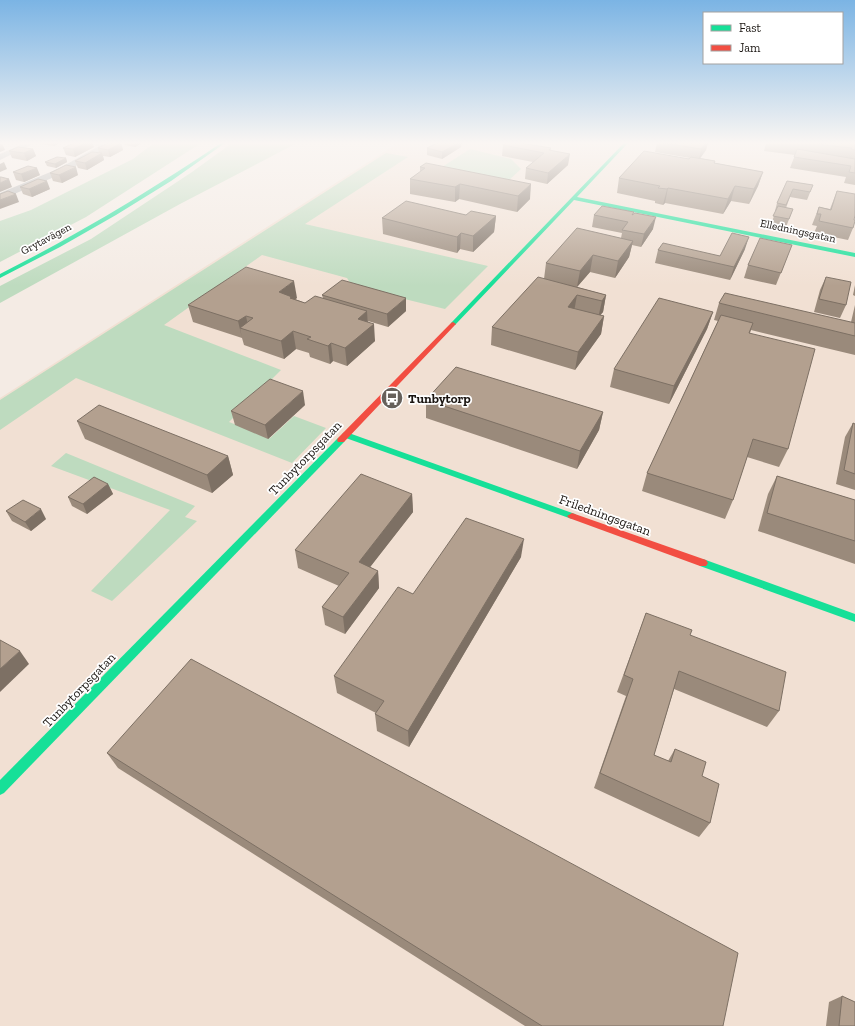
<svg xmlns="http://www.w3.org/2000/svg" width="855" height="1026" font-family="'Zilla Slab',serif">
<style>
.built{fill:#f1e0d3}
.green{fill:#bedbbf}
.lines{fill:none;stroke-linecap:round;stroke-linejoin:round}
.street{fill:#adaeae;fill-rule:evenodd}
.fast{fill:#16e098;fill-rule:evenodd}
.jam{fill:#f24e42;fill-rule:evenodd}
.wall{fill:#9a8a7b}
.shaded-wall{fill:#7d7064}
.building{fill:#b3a08f;stroke:#7d7064}
.labels{text-anchor:middle;dominant-baseline:central;stroke-width:3.5;stroke-linejoin:round;paint-order:stroke}
.far-street-label{font-size:11px;fill:#1a1511;stroke:#fff}
.poi-label{font-size:13px;font-weight:bold;fill:#1a1511;stroke:#fff;text-anchor:start}
.street-label{font-size:13px;fill:#1a1511;stroke:#fff}
</style>
<rect width="100%" height="100%" fill="#f4ebe4"/>
<!-- built -->
<path class="built" d="M398 143H855V1026H0V398Z"/>
<!-- green -->
<g class="green">
<path d="M154 143H201L86 217 0 262V221L31 210 133 159Z"/>
<path d="M232 143H297L180 204 0 303V286L91 239 192 172Z"/>
<path d="M470 149 511 159 521 169 507 182 442 167Z"/>
<path d="M386 153 408 157 305 224 488 266 445 309 352 286 347 278 262 255 164 325 281 370 229 422 270 438 294 416 326 428 292 463 76 378 0 430V400Z"/>
<path d="M66 453 195 506 185 517 197 521 112 601 91 591 170 510 51 466Z"/>
</g>
<g class="lines">
<!-- street -->
<g class="street">
<path d="M25 143H35L0 160V154Z"/>
<path d="M89 143H111L112 144 66 172 0 200V193L60 168 99 146 90 145Z"/>
</g>
<!-- fast -->
<g class="fast">
<path d="M221 143H225L171 181 116 215 60 247 0 278V274C77 235 150 191 221 143Z"/>
<path d="M624 143H628L577 197 855 253V257L574 200 455 325H451V323Z"/>
<path d="M346 432 575 514 577 516 572 519 569 518 343 437 342 435 343 433Z"/>
<path d="M341 437 344 438 345 440 344 442 4 793 0 795V780L338 438Z"/>
<path d="M703 559 855 614V622L700 566 698 563 700 560Z"/>
</g>
<!-- jam -->
<g class="jam">
<path d="M453 322 456 324 455 325 344 442H338L337 440 338 438 451 323Z"/>
<path d="M572 513 706 560 708 563 706 566H700L569 518 567 516Z"/>
</g>
</g>
<!-- wall -->
<g class="wall">
<path d="M39 143H60L54 146 40 144Z"/>
<path d="M74 143H92L94 147 75 157 66 155 63 148Z"/>
<path d="M121 143 123 150 110 157 103 156 104 160 87 170 78 168 75 161 99 153 98 148Z"/>
<path d="M124 143H142L135 147 125 145Z"/>
<path d="M580 143H589L587 144Z"/>
<path d="M657 143H708L706 150 700 158 715 161V163L763 172 758 186 749 204 731 201 723 214 665 203 663 205 655 203V201L617 193 619 178 690 158 655 152Z"/>
<path d="M766 143H855V185L844 183 846 177 790 168 795 155 764 151Z"/>
<path d="M503 145 551 148V151L568 165 547 184 525 179 526 168 533 162 502 156Z"/>
<path d="M461 147 442 159 427 155V148Z"/>
<path d="M33 149 36 156 27 161 12 158 9 151Z"/>
<path d="M66 158 67 162 56 168 47 166 45 162Z"/>
<path d="M426 163 530 199 517 212 459 199 455 202 410 194V179L420 172V167Z"/>
<path d="M13 172 40 175 24 182 16 180Z"/>
<path d="M50 173 78 175 62 183 53 181Z"/>
<path d="M787 181 813 185 807 200 790 197 786 208 793 209 786 227 771 224 776 211H775L777 203Z"/>
<path d="M20 187 50 189 32 197 23 194Z"/>
<path d="M837 191 854 220 853 228 848 240 814 233 817 226 812 225 819 207 830 209Z"/>
<path d="M634 214 653 229 641 247 632 245 629 257 615 278 590 272 577 287 606 295 603 312 600 315 604 316 601 334 575 370 491 345 492 327 544 279 546 263 621 238 622 233 592 227 594 215Z"/>
<path d="M466 215 496 216 494 232 473 252 460 249 457 253 383 234 382 218Z"/>
<path d="M792 245 776 285 744 278 748 265Z"/>
<path d="M745 249 730 280 655 263 658 250 720 256Z"/>
<path d="M826 277 846 305 840 318 814 312 820 290Z"/>
<path d="M855 285V296L853 295Z"/>
<path d="M322 295 406 311 388 327 368 321 375 341 347 366 333 361 330 364 310 357 309 353 296 349 284 359 244 345 242 338 193 322 188 305 297 298 295 299 305 303 323 298Z"/>
<path d="M719 303 851 322 855 305V355L751 330 750 333 788 449 779 467 747 457 733 500 725 519 642 491 647 473 718 321 714 320Z"/>
<path d="M713 312 707 329 669 404 610 387 614 369Z"/>
<path d="M426 400 603 412 599 430 577 469 426 418Z"/>
<path d="M305 405 268 439 235 425 231 411Z"/>
<path d="M77 421 228 456 233 475 212 493 85 439Z"/>
<path d="M853 423 855 424V490L836 484 845 437Z"/>
<path d="M777 476 855 500V564L758 531 768 494Z"/>
<path d="M108 484 113 494 87 514 72 506 68 497Z"/>
<path d="M412 494 413 512 370 567 378 571 379 588 345 634 325 625 322 607 339 586 298 568 295 550Z"/>
<path d="M6 511 46 519 31 531 12 521Z"/>
<path d="M521 557 409 747 377 731 375 714 376 713 337 693 334 676 413 594Z"/>
<path d="M646 613 690 635 779 711 767 727 674 689 654 755 668 761 675 749 710 823 699 837 594 788 626 696 617 692Z"/>
<path d="M107 753 723 1026H525L118 768Z"/>
<path d="M842 996 855 1026H826L829 1002Z"/>
</g>
<!-- shaded-wall -->
<g class="shaded-wall">
<path d="M2 143 5 150 0 152V144Z"/>
<path d="M53 143H60L54 146Z"/>
<path d="M86 143H92L94 147 75 157 73 149Z"/>
<path d="M121 143 123 150 110 157 108 150Z"/>
<path d="M134 143H142L135 147Z"/>
<path d="M458 143H462L461 147 442 159V152Z"/>
<path d="M706 143H708L706 150 699 160 701 149Z"/>
<path d="M33 149 36 156 27 161 24 153Z"/>
<path d="M102 153 104 160 87 170 85 163Z"/>
<path d="M570 154 568 165 547 184 548 173Z"/>
<path d="M66 158 67 162 56 168 55 164Z"/>
<path d="M4 162 7 169 0 172V164Z"/>
<path d="M76 167 78 175 62 183 59 175Z"/>
<path d="M37 168 40 175 24 182 21 174Z"/>
<path d="M763 172 758 186 749 204 754 189Z"/>
<path d="M9 179 12 187 0 192V183Z"/>
<path d="M47 181 50 189 32 197 29 189Z"/>
<path d="M460 184 459 199 455 202V187Z"/>
<path d="M531 184 530 199 517 212 518 196Z"/>
<path d="M735 186 731 201 723 214 728 199Z"/>
<path d="M668 188 665 203 663 205 667 189Z"/>
<path d="M16 194 19 202 0 209V200Z"/>
<path d="M496 216 494 232 473 252V236Z"/>
<path d="M656 217 653 229 641 247 644 234Z"/>
<path d="M461 233 460 249 457 253V237Z"/>
<path d="M749 237 745 249 730 280 734 267Z"/>
<path d="M633 241 629 257 615 278 618 261Z"/>
<path d="M593 255 590 272 577 287 580 271Z"/>
<path d="M294 281 297 298 293 301 279 292Z"/>
<path d="M577 295 574 312 568 307Z"/>
<path d="M606 295 603 312 598 318 602 301Z"/>
<path d="M406 298V311L388 327 387 314Z"/>
<path d="M367 311 368 328 374 324 375 341 347 366 345 348 358 319Z"/>
<path d="M713 312 707 329 669 404 674 386Z"/>
<path d="M246 316 249 331 240 328 242 338 238 321Z"/>
<path d="M604 316 601 334 575 370 578 352Z"/>
<path d="M293 331 296 349 284 359 281 341Z"/>
<path d="M331 343 333 361 330 364 328 346Z"/>
<path d="M303 391 305 405 268 439 265 425Z"/>
<path d="M603 412 599 430 577 469 580 451Z"/>
<path d="M228 456 233 475 212 493 207 475Z"/>
<path d="M108 484 113 494 87 514 83 504Z"/>
<path d="M412 494 413 512 360 580 359 562Z"/>
<path d="M41 509 46 519 31 531 25 522Z"/>
<path d="M524 539 521 557 409 747 408 731Z"/>
<path d="M378 571 379 588 345 634 343 617Z"/>
<path d="M20 651 29 664 0 692V669Z"/>
</g>
<!-- building -->
<g class="building">
<path d="M74 143H86L73 149 63 148Z"/>
<path d="M108 143H121L108 150 98 148Z"/>
<path d="M437 143H458L442 152 427 148Z"/>
<path d="M507 143H521L551 148 549 150 570 154 548 173 526 168 544 153 503 145Z"/>
<path d="M663 143H706L701 149Z"/>
<path d="M818 143H855V150L851 149 852 148 823 145V143Z"/>
<path d="M18 147 33 149 24 153 9 151Z"/>
<path d="M797 149 855 159V173L849 172 851 166 794 157Z"/>
<path d="M644 151 689 159 691 157 715 161 714 163 763 172 754 189 735 186 728 199 668 188 667 189 658 188 660 186 619 178Z"/>
<path d="M92 152 102 153 85 163 75 161Z"/>
<path d="M57 157 66 158 55 164 45 162Z"/>
<path d="M426 163 531 184 518 196 460 184 455 187 410 179 425 168 420 167Z"/>
<path d="M66 165 76 167 59 175 50 173Z"/>
<path d="M28 166 37 168 21 174 13 172Z"/>
<path d="M0 177H1L9 179 0 183Z"/>
<path d="M38 179 47 181 29 189 20 187Z"/>
<path d="M787 181 813 185 810 192 793 189 786 205 777 203Z"/>
<path d="M8 191 16 194 0 200V194Z"/>
<path d="M837 191 855 194V215L854 220H855V221L853 228 819 221 821 214H817L819 207 831 210Z"/>
<path d="M406 201 466 215 471 211 496 216 473 236 461 233 457 237 382 218Z"/>
<path d="M602 206 634 212 632 215 635 213 656 217 644 234 622 230 628 222 594 215Z"/>
<path d="M778 206 793 209 789 219 773 216Z"/>
<path d="M577 228 633 241 618 261 593 255 580 271 546 263Z"/>
<path d="M732 233 749 237 734 267 658 250 663 243 720 256Z"/>
<path d="M760 238 792 245 781 273 748 265Z"/>
<path d="M246 267 294 281 279 292 292 297 290 298 305 303 315 296 367 311 358 319 374 324 345 348 331 343 328 346 307 339 311 337 293 331 281 341 240 328 253 318 246 316 238 321 188 305Z"/>
<path d="M538 277 606 295 602 301 577 295 568 307 604 316 578 352 492 327Z"/>
<path d="M826 277 851 282 846 305 819 299Z"/>
<path d="M342 280 406 298 387 314 322 295Z"/>
<path d="M725 293 855 323V336L719 303Z"/>
<path d="M659 298 713 312 674 386 614 369Z"/>
<path d="M721 315 753 323 749 333 815 349 788 449 753 439 733 500 647 473Z"/>
<path d="M456 367 603 412 580 451 426 400Z"/>
<path d="M270 379 303 391 265 425 231 411Z"/>
<path d="M99 405 228 456 207 475 77 421Z"/>
<path d="M853 423 855 424V474L844 470Z"/>
<path d="M361 474 412 494 359 562 378 571 343 617 322 607 349 573 295 550Z"/>
<path d="M777 476 855 500V541L767 513Z"/>
<path d="M94 477 108 484 83 504 68 497Z"/>
<path d="M23 500 41 509 25 522 6 511Z"/>
<path d="M466 518 524 539 408 731 375 714 384 701 334 676 398 587 413 594Z"/>
<path d="M646 613 692 630 690 635 786 672 779 711 679 671 654 755 671 762 675 749 706 762 702 776 719 784 710 823 600 773 633 679 624 675Z"/>
<path d="M0 640 20 651 0 669Z"/>
<path d="M191 659 738 953 723 1026H542L107 753Z"/>
<path d="M842 996 855 1002V1026H839Z"/>
</g>
<!-- sky -->
<linearGradient id="sky" x2="0" y2="1"><stop stop-color="#7bb4e4"/><stop offset="0.5" stop-color="#faf6f3"/><stop offset="1" stop-color="#faf6f3" stop-opacity="0"/></linearGradient>
<rect width="855" height="286" fill="url(#sky)"/>
<!-- icons -->
<defs>
<g id="bus-disc" transform="scale(1.15)"><circle r="9.5" fill="#66605b" stroke="#fff"/><path d="M-5-6H5V4H4V6H2V4H-2V6H-4V4H-5ZM-3.5-4V0h7V-4ZM-3.5 1.2v1.5H-2V1.2ZM2 1.2v1.5H3.5V1.2Z" fill="#fff"/></g>
</defs>
<g fill-rule="evenodd">
<use href="#bus-disc" x="392" y="398"/>
</g>
<g class="labels">
<!-- far-street labels -->
<g class="far-street-label">
<text transform="translate(798 231) rotate(12)">Elledningsgatan</text>
<text transform="translate(46 239) rotate(-28)">Grytavägen</text>
</g>
<!-- poi labels -->
<g class="poi-label">
<text x="408" y="398">Tunbytorp</text>
</g>
<!-- street labels -->
<g class="street-label">
<text transform="translate(305 458) rotate(-46)">Tunbytorpsgatan</text>
<text transform="translate(605 515) rotate(20)">Friledningsgatan</text>
<text transform="translate(79 690) rotate(-46)">Tunbytorpsgatan</text>
</g>
</g>
<!-- legend -->
<rect x="703" y="12" width="140" height="52" fill="#ffffff" stroke="#a3a1a0"/>
<rect x="711" y="25" width="20" height="6" fill="#16e098" stroke="#a3a1a0"/>
<text x="739" y="32" font-size="12" fill="#1a1511">Fast</text>
<rect x="711" y="45" width="20" height="6" fill="#f24e42" stroke="#a3a1a0"/>
<text x="739" y="52" font-size="12" fill="#1a1511">Jam</text>
</svg>
